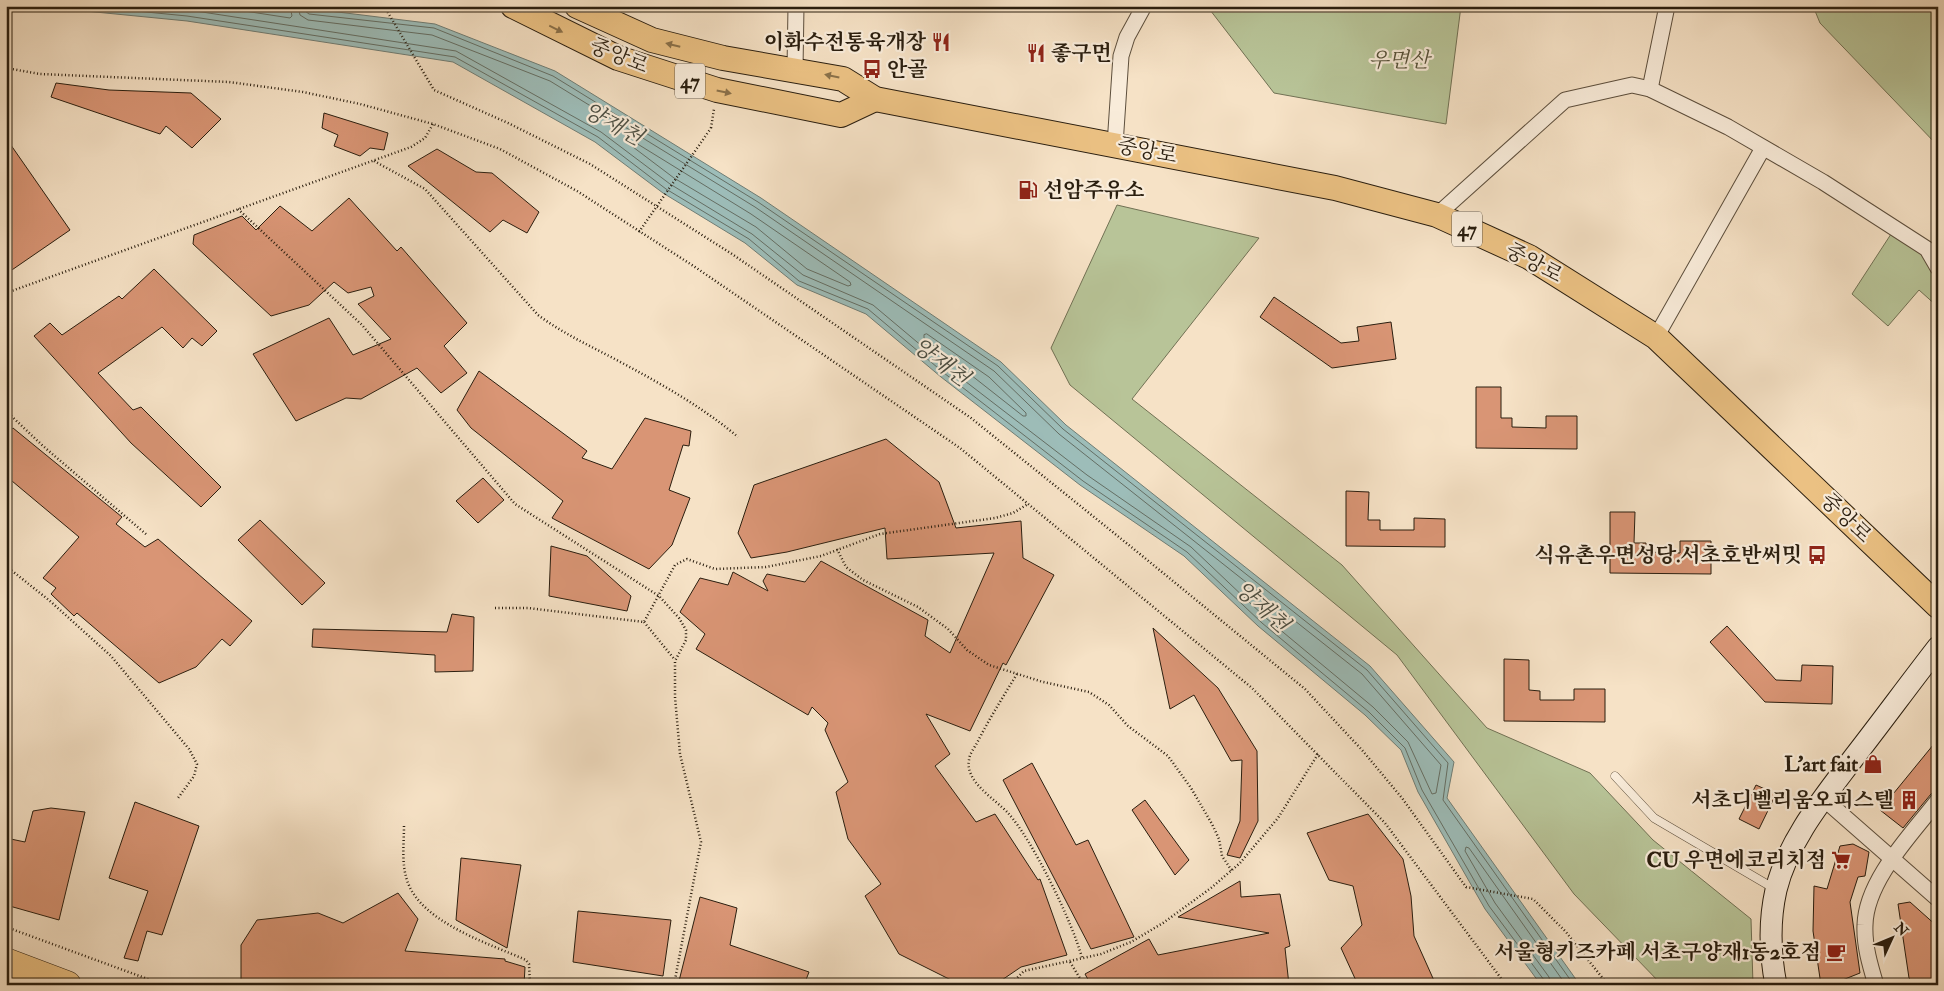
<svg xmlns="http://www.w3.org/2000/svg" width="1944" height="991" font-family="'IM FELL Double Pica','Noto Serif KR',serif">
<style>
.green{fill:#b8c498;stroke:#717154}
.water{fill:#9dbdb9;stroke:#6f7d75}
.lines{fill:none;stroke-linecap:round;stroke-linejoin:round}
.shore{stroke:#646e64;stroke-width:1}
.building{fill:#d99575;stroke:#2a1e0f}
.lane-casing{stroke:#5d4f3d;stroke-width:9}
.street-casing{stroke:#5d4f3d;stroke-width:17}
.secondary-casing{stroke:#2a1e0f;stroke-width:23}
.primary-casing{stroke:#2a1e0f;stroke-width:26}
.highway-casing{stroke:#2a1e0f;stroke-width:29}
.path{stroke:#2a1e0f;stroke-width:2.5;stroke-dasharray:1 2.5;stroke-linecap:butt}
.lane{stroke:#f9ecda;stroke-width:8}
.street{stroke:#f9ecda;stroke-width:15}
.secondary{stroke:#f9ecda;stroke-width:21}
.primary{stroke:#ebc183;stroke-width:24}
.highway{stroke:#ebc183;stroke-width:28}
.path-bridge{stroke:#2a1e0f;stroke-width:2.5;stroke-dasharray:1 2.5;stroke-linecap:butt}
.oneway{fill:#8a7049}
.labels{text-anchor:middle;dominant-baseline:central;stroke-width:4.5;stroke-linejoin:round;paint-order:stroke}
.shield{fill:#f9ecda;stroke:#685c4c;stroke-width:1}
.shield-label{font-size:20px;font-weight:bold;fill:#2a1e0f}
.poi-label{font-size:21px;font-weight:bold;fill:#2a1e0f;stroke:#f9ecda;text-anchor:end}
.street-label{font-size:21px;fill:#2a1e0f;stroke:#f9ecda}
.park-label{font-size:21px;font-style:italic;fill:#555038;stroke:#f9ecda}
.water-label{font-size:22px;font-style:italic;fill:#4c4e42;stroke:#f9ecda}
</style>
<rect width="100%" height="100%" fill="#f6e2c6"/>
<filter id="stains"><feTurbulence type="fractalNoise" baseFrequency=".004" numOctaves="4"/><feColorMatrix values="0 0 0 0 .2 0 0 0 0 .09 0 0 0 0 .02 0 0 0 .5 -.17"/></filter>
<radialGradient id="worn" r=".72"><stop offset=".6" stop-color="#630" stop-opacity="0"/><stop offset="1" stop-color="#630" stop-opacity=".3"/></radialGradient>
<!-- green -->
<g class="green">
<path d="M1207 6H1461L1446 124 1274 93Z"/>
<path d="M1813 6H1938V146L1820 23Z"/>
<path d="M1117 205 1259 238 1132 399 1342 565 1487 728 1590 773 1653 840 1751 919 1753 985H1662L1574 894 1397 655 1070 385 1051 348Z"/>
<path d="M1893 231C1908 240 1935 264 1938 282 1939 290 1938 299 1938 307L1919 290 1888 326 1852 294Z"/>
</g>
<!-- water -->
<path class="water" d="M34 6H289L435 24 555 71 761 198 1001 362 1066 425 1370 666 1454 762 1447 798 1580 985H1541L1485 909 1418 792 1401 750 1365 715 1258 626 1184 556 1080 485 941 377 866 314 797 285 745 243 663 193 595 142 453 62 187 21Z"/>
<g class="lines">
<!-- shore -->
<g class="shore">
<path d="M85 6 187 16 455 57 598 137 666 189 749 239 799 281 868 309 944 373 1083 481 1187 552 1262 623 1369 712 1405 748 1422 790 1489 906 1544 980 1545 985"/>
<path d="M149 6 189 10 456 51 601 132 670 184 752 234 803 275 873 305 948 368 1087 475 1191 547 1266 618 1373 707 1408 742 1432 794 1436 793 1441 765 1362 674 1059 434 994 371 755 207 550 81 432 35 308 20 300 15 298 6"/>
<path d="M212 6 290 18 292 16 290 6"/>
<path d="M304 6 305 11 309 14 434 28 553 76 758 202 998 366 1063 429 1367 670 1448 763 1443 800 1574 985"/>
<path d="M636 143 751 214 850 282 851 285 848 286 807 269 756 227 674 178 633 147V144Z"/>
<path d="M927 334 989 377 1026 413V416H1023L924 338V335Z"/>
<path d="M1551 985 1549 977 1495 903 1465 851 1466 847 1469 848 1566 985"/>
</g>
</g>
<!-- building -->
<g class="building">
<path d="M56 83 109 90 191 93 221 119 192 148 166 126 160 134 51 97Z"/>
<path d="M324 113 388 133 384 150 370 148 360 156 334 146 338 135 322 128Z"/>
<path d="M6 138 70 230 6 274Z"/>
<path d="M437 149 476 172 492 173 539 212 527 233 503 220 490 232 408 166Z"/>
<path d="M349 198 397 251 401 247 467 323 444 346 467 373 441 393 417 368 361 399 346 398 296 421 253 354 329 318 353 355 391 339 358 304 374 296 371 287 348 293 334 282 309 305 271 316 193 244 194 235 242 216 256 230 280 206 312 231Z"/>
<path d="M154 269 217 331 202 346 192 338 183 348 162 327 98 373 133 410 141 407 221 487 201 507 131 443 34 336 50 323 62 335 119 296 122 299Z"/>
<path d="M1274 297 1341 343 1359 341 1357 327 1391 322 1396 359 1332 368 1260 317Z"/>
<path d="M479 371 587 451 582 458 612 469 645 418 691 431 689 446 683 445 669 490 690 498 672 545 649 569 552 518 563 501 471 428 457 410Z"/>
<path d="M1476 387H1501V418H1512V427L1546 428V416H1577V449L1476 448Z"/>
<path d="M13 428 122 517 116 524 145 547 158 539 252 621 230 646 222 639 196 667 159 683 77 613 74 616 51 594 56 588 43 578 79 537 6 476V435Z"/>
<path d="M886 439 939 482 956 528 1021 521 1023 558 1054 575 1006 665 1003 663 970 731 926 714 950 754 935 766 976 822 995 814 1038 880 1040 879 1067 955 1021 967 996 984 957 983 899 954 865 896 881 884 848 839 836 792 848 782 825 730 828 723 812 707 808 715 696 649 705 634 680 612 700 578 728 585 733 572 768 591 763 581 767 574 805 582 821 561 928 620 925 636 950 653 994 553 887 559 885 528 787 552 751 558 738 533 754 485Z"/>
<path d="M483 478 504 500 478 523 456 501Z"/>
<path d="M1346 491 1369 492 1368 520H1380V530H1414V518L1445 519V547L1346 546Z"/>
<path d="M1610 512H1635L1634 543H1646V552L1680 553V541H1711V574L1610 573Z"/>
<path d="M260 520 325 583 302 605 238 540Z"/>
<path d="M551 546 587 556 631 596 627 611 549 596Z"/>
<path d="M452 614 474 617 473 671 435 672V655L312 647 313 629 447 632Z"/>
<path d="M1727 626 1776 680 1801 681 1802 665 1833 666 1832 704 1765 702 1710 642Z"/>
<path d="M1153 628 1218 688 1257 751 1258 821 1240 858 1227 855 1240 821 1242 760 1231 761 1194 695 1170 709Z"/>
<path d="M1504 659 1529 660V690L1540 691V700H1574V689H1605V722L1504 721Z"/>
<path d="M1938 739V790L1931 794 1903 828 1880 810Z"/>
<path d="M1032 763 1076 845 1088 840 1134 937 1091 949 1003 780Z"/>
<path d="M1756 785 1776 794 1759 829 1739 819Z"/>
<path d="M1145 800 1189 860 1175 875 1132 810Z"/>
<path d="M135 802 199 826 162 935 147 931 138 961 124 958 148 891 109 878Z"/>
<path d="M51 808 85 812 59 920 6 905V838L25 842 33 811Z"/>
<path d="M1368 814 1403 859 1411 896 1414 936 1436 985H1358L1341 948 1362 925 1353 886 1329 880 1307 833Z"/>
<path d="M1853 844 1869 852 1865 876 1858 877 1850 902 1860 973 1830 985H1821L1813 931 1814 886 1827 889 1840 846Z"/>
<path d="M461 858 521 865 507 948 456 920Z"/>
<path d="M1240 881 1241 897 1280 894 1290 946 1285 948 1289 985H1091L1085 974 1149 939 1158 955 1269 933 1178 917Z"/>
<path d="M398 893 418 919 405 951 505 959V961L525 967 524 985H241V945L257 920 318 913 343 923Z"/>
<path d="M700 897 737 908 730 945 809 972 804 985H678Z"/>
<path d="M1910 902 1938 927V985H1916L1909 978 1898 904Z"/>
<path d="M578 911 671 920 663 976 573 962Z"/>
</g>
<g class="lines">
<!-- lane casing -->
<g class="lane-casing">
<path id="lane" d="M1615 776 1654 818 1775 889"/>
</g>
<!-- street casing -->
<g class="street-casing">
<g id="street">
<path d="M795 69 796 6"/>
<path d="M1650 89 1667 6"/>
<path d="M1115 145 1121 56 1127 37 1144 6"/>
<path d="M1437 215 1565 100 1632 85 1650 89 1728 127 1823 182 1927 249 1938 268"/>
<path d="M1656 337 1763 148"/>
<path d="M1824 799 1938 899"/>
<path d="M1876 985C1870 965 1864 945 1865 925 1866 880 1912 834 1938 800"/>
</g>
</g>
<!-- secondary casing -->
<g class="secondary-casing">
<path id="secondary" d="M1776 985C1770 954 1769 921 1776 890 1788 840 1825 796 1855 756 1883 720 1910 683 1938 647"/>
</g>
<!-- primary casing -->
<g class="primary-casing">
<g id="primary">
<path d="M513 6 618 58 717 90 841 115 875 99"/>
<path d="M577 6 652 40 723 58 843 79 875 99 1335 188 1437 215 1529 257 1656 337 1938 606"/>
</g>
</g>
<!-- highway casing -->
<g class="highway-casing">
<path id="highway" d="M6 962 67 985"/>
</g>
<!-- path -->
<g class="path">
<path d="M384 6 434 90 508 123 590 164 732 254 971 418 1135 550 1305 689 1362 750 1402 798 1466 887 1533 899 1566 932 1608 985"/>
<path d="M6 68 40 74 229 82 303 92 360 104 433 124 500 149 577 191 695 267 960 448 1252 688 1385 823 1506 985"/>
<path d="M711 128 714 109"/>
<path d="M374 161 425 189 538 315C561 332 586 344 611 357 656 381 700 405 738 437"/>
<path d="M238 209 362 325 515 504 659 596 679 618 686 630V640L675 661V697L680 754 701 842 674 985"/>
<path d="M6 293 411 147 425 138 433 124"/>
<path d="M6 411 43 446 147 535"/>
<path d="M837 549 846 567 863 580 918 607 948 629 967 650 989 665 1043 682 1089 692 1109 705 1128 726 1168 756 1191 788 1212 824 1219 839 1222 856 1232 871"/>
<path d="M6 566 50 601 111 656 189 749 197 764 194 776 178 798"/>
<path d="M495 608H528L644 622 675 565 687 559 715 569 766 567 821 556 880 534 995 518 1013 513 1028 504"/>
<path d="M644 622 675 660"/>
<path d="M1017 674C1003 697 989 719 977 743 974 748 969 755 969 760 965 782 995 799 1008 813 1032 839 1073 923 1082 958"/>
<path d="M404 826C404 845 401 865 408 883 423 923 490 944 526 960L529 964 530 985"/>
<path d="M6 927 164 985"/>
<path d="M1070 962 1084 985"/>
<path d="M1010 985 1024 971 1101 954 1131 942 1163 923 1211 888 1240 863 1278 818 1318 754"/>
</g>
<!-- lane -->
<use href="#lane" class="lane"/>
<!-- street -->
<use href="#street" class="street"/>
<!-- secondary -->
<use href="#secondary" class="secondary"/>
<!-- primary -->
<use href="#primary" class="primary"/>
<!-- highway -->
<use href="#highway" class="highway"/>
<!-- path-bridge -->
<path class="path-bridge" d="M639 232 711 128"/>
</g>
<!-- one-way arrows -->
<defs><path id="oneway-solid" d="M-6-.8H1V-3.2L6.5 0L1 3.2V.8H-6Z" transform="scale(1.25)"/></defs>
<g class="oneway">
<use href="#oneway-solid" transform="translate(556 29) rotate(26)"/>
<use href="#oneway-solid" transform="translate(673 45) rotate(-166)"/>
<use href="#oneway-solid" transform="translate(832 76) rotate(-168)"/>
<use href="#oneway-solid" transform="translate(724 92) rotate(12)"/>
</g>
<!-- icons -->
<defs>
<g id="restaurant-bare" transform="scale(1.5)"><path d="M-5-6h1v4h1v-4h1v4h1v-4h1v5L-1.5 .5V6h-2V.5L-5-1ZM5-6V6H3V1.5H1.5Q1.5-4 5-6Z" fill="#8f2418" stroke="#f9ecda" stroke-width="2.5" paint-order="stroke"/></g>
<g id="bus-bare" transform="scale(1.5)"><path d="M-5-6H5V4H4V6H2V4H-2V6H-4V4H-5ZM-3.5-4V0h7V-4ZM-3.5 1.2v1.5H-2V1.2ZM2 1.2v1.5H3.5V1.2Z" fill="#8f2418" stroke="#f9ecda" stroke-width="2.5" paint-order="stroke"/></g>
<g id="fuel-bare" transform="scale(1.5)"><path d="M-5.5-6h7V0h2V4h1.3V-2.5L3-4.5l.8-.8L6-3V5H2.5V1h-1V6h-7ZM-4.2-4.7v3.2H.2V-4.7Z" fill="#8f2418" stroke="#f9ecda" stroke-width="2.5" paint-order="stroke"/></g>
<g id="shop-bare" transform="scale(1.5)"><path d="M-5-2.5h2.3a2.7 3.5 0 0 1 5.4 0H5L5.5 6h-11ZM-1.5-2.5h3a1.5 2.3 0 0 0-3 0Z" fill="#8f2418" stroke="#f9ecda" stroke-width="2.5" paint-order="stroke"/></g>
<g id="building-bare" transform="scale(1.5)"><path d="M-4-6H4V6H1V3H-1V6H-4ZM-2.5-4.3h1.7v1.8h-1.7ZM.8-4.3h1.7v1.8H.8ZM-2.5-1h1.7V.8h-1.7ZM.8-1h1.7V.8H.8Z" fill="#8f2418" stroke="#f9ecda" stroke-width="2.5" paint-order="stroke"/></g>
<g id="supermarket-bare" transform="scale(1.5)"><path d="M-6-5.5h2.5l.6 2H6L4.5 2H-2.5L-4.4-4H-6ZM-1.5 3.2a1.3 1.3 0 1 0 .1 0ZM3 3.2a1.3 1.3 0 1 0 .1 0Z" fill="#8f2418" stroke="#f9ecda" stroke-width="2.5" paint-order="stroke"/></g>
<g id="cafe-bare" transform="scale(1.5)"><path d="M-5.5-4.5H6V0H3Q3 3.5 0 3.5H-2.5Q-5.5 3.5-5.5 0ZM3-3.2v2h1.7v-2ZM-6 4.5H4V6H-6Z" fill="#8f2418" stroke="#f9ecda" stroke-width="2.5" paint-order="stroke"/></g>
</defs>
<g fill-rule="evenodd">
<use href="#restaurant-bare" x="941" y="42"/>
<use href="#restaurant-bare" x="1036" y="53"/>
<use href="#bus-bare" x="872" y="69"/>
<use href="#fuel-bare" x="1028" y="190"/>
<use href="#bus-bare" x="1817" y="555"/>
<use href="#shop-bare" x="1873" y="764"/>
<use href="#building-bare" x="1909" y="800"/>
<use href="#supermarket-bare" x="1841" y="860"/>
<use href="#cafe-bare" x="1836" y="952"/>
</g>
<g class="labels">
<!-- shield labels -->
<g class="shield">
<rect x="675" y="63.5" width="30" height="35" rx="4"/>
<rect x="1452" y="211.5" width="30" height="35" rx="4"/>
</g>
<g class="shield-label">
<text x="690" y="81">47</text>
<text x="1467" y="229">47</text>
</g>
<!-- poi labels -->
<g class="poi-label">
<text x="926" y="42">이화수전통육개장</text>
<text x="1051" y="53" text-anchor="start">좋구먼</text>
<text x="887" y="69" text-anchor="start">안골</text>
<text x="1043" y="190" text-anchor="start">선암주유소</text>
<text x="1802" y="555">식유촌우면성당.서초호반써밋</text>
<text x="1858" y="764">L'art fait</text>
<text x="1894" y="800">서초디벨리움오피스텔</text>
<text x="1826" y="860">CU 우면에코리치점</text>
<text x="1821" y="952">서울형키즈카페 서초구양재1동2호점</text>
</g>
<!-- street labels -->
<g class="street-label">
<text transform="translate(619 56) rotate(22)">중앙로</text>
<text transform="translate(1147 151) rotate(11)">중앙로</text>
<text transform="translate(1534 263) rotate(28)">중앙로</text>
<text transform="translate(1846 518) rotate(44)">중앙로</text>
</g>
<!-- park labels -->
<g class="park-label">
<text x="1399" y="60">우면산</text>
</g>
<!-- water labels -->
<g class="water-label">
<text transform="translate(613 124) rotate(29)">양재천</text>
<text transform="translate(941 362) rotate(37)">양재천</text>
<text transform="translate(1262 607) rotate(42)">양재천</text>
</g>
</g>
<!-- margin -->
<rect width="1944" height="991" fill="none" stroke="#f6e2c6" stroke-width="25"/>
<rect x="8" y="8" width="1929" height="976" fill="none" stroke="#2a1e0f" stroke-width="2.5"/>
<rect x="12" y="12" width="1919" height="966" fill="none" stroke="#2a1e0f"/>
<!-- north arrow -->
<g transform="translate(1892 938) rotate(46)" stroke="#f9ecda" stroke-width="4" paint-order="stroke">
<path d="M0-4L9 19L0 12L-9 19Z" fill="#2a1e0f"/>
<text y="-8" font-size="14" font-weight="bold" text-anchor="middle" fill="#2a1e0f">N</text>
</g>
<rect width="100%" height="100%" filter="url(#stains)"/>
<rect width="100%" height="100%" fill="url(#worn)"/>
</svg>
